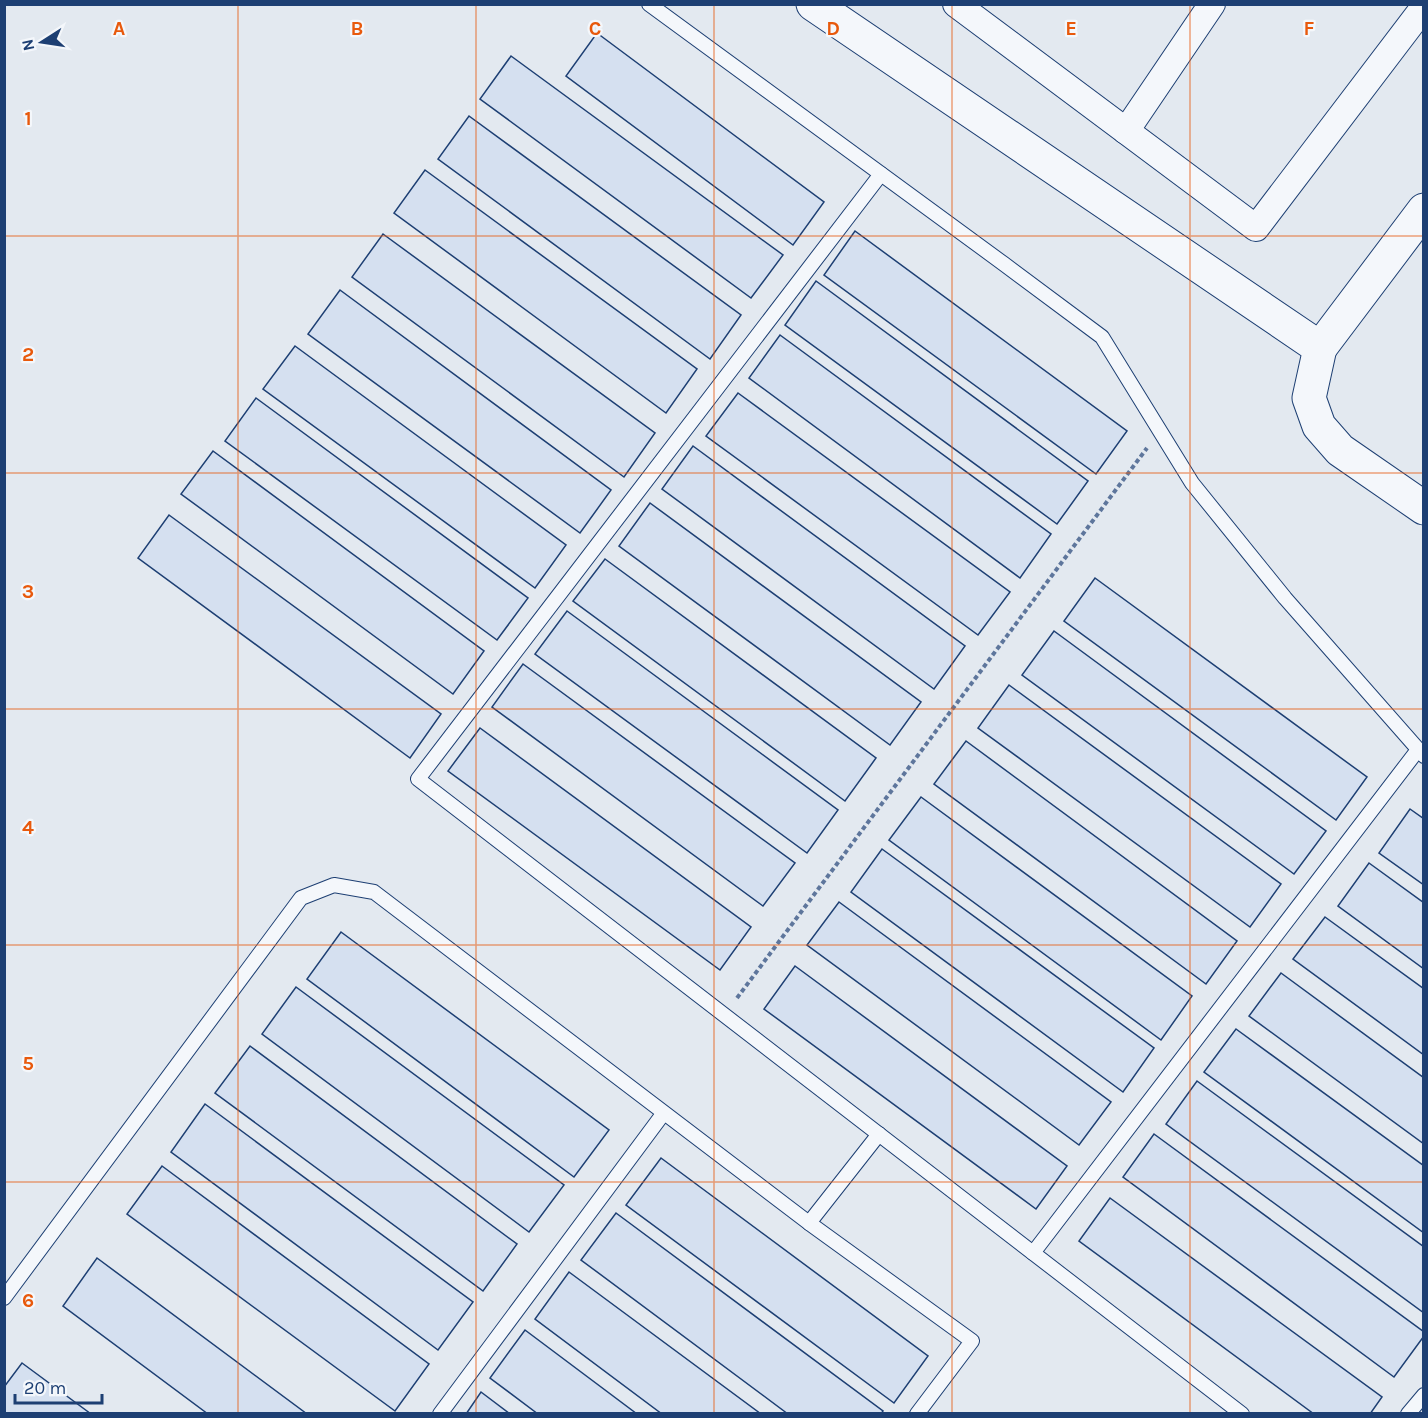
<svg xmlns="http://www.w3.org/2000/svg" width="1428" height="1418" font-family="Karla,sans-serif">
<style>
.green{fill:#e3e9f0;stroke:#687fa3;stroke-width:1.5}
.building{fill:#d5e0f0;stroke:#1d3f73;stroke-width:1.5}
.lines{fill:none;stroke-linecap:round;stroke-linejoin:round}
.service-casing{stroke:#1d3f73;stroke-width:16}
.minor-casing{stroke:#1d3f73;stroke-width:28}
.tertiary-casing{stroke:#1d3f73;stroke-width:35}
.secondary-casing{stroke:#1d3f73;stroke-width:35}
.path{stroke:#5e769c;stroke-width:4;stroke-dasharray:4.5 3;stroke-linecap:butt}
.service{stroke:#f4f7fb;stroke-width:14}
.minor{stroke:#f4f7fb;stroke-width:26}
.tertiary{stroke:#f4f7fb;stroke-width:33}
.secondary{stroke:#f4f7fb;stroke-width:33}
.grid{fill:none;stroke:#e8590c;stroke-width:1.5;stroke-opacity:0.55}
.grid-label{font-size:20px;text-anchor:middle;font-weight:bold;fill:#e8590c;stroke:#f4f7fb;stroke-width:4.5;stroke-linejoin:round;paint-order:stroke}
</style>
<rect width="100%" height="100%" fill="#f4f7fb"/>
<!-- green -->
<rect class="green" x="5" y="5" width="1418" height="1408"/>
<!-- building -->
<g class="building">
<path d="M597 33 824 202 793 245 566 76Z"/>
<path d="M511 56 783 255 751 298 480 99Z"/>
<path d="M469 116 741 315 710 359 438 159Z"/>
<path d="M425 170 697 369 666 413 394 213Z"/>
<path d="M855 231 1127 431 1096 474 824 275Z"/>
<path d="M383 234 655 433 624 477 352 277Z"/>
<path d="M816 281 1088 481 1057 524 785 325Z"/>
<path d="M340 290 611 490 580 533 308 334Z"/>
<path d="M780 335 1051 534 1020 578 749 378Z"/>
<path d="M295 346 566 545 535 588 263 389Z"/>
<path d="M738 393 1010 592 978 635 706 436Z"/>
<path d="M256 398 528 598 497 640 225 441Z"/>
<path d="M693 446 965 646 934 689 662 489Z"/>
<path d="M213 451 484 651 453 694 181 494Z"/>
<path d="M650 503 921 702 890 745 619 546Z"/>
<path d="M169 515 441 714 410 758 138 558Z"/>
<path d="M605 559 876 758 845 801 573 601Z"/>
<path d="M1095 578 1367 777 1336 820 1064 621Z"/>
<path d="M567 611 838 810 807 853 535 654Z"/>
<path d="M1054 631 1326 831 1294 874 1022 675Z"/>
<path d="M523 664 795 863 763 906 492 707Z"/>
<path d="M1009 685 1281 884 1250 927 978 728Z"/>
<path d="M480 728 751 927 720 970 448 771Z"/>
<path d="M966 741 1237 941 1206 984 934 784Z"/>
<path d="M921 797 1192 996 1161 1040 889 840Z"/>
<path d="M1410 809 1424 819V885L1379 853Z"/>
<path d="M882 849 1154 1048 1123 1092 851 892Z"/>
<path d="M1369 863 1424 903V969L1338 906Z"/>
<path d="M839 902 1111 1102 1079 1145 807 945Z"/>
<path d="M1325 917 1424 989V1055L1293 959Z"/>
<path d="M341 932 609 1130 574 1177 307 979Z"/>
<path d="M795 966 1067 1166 1036 1209 764 1009Z"/>
<path d="M1281 973 1424 1078V1144L1249 1016Z"/>
<path d="M296 987 564 1185 529 1232 262 1034Z"/>
<path d="M1236 1029 1424 1166V1233L1204 1072Z"/>
<path d="M250 1046 517 1244 483 1291 215 1093Z"/>
<path d="M1197 1081 1424 1247V1313L1166 1124Z"/>
<path d="M205 1104 473 1302 438 1350 171 1152Z"/>
<path d="M1154 1134 1424 1332V1336L1394 1377 1123 1177Z"/>
<path d="M661 1158 928 1356 894 1403 626 1205Z"/>
<path d="M162 1166 429 1364 395 1411 127 1214Z"/>
<path d="M1110 1198 1382 1397 1370 1414H1314L1079 1241Z"/>
<path d="M616 1213 883 1411 881 1414H788L581 1260Z"/>
<path d="M97 1258 307 1414H208L63 1306Z"/>
<path d="M569 1272 761 1414H662L535 1319Z"/>
<path d="M525 1330 637 1414H538L490 1378Z"/>
<path d="M22 1363 91 1414H4V1387Z"/>
<path d="M481 1392 510 1414H466Z"/>
</g>
<g class="lines">
<!-- service casing -->
<g class="service-casing">
<g id="service">
<path d="M649 4 1004 264 1102 337 1192 483 1285 598 1424 756"/>
<path d="M881 174 418 779 1242 1414"/>
<path d="M809 1223 879 1134"/>
<path d="M1033 1253 1417 751"/>
<path d="M4 1298 301 898 334 885 374 892 809 1223 972 1341 917 1414"/>
<path d="M440 1414 663 1114"/>
<path d="M1408 1414 1424 1395"/>
</g>
</g>
<!-- minor casing -->
<g class="minor-casing">
<g id="minor">
<path d="M956 4 1256 228 1424 7"/>
<path d="M1126 131 1212 4"/>
</g>
</g>
<!-- tertiary casing -->
<g class="tertiary-casing">
<path id="tertiary" d="M1320 348 1424 210"/>
</g>
<!-- secondary casing -->
<g class="secondary-casing">
<path id="secondary" d="M813 4 1320 348 1309 398 1319 426 1340 450 1424 508"/>
</g>
<!-- path -->
<path class="path" d="M737 998 1147 448"/>
<!-- service -->
<use href="#service" class="service"/>
<!-- minor -->
<use href="#minor" class="minor"/>
<!-- tertiary -->
<use href="#tertiary" class="tertiary"/>
<!-- secondary -->
<use href="#secondary" class="secondary"/>
</g>
<!-- grid -->
<path class="grid" d="M238 4V1414M476 4V1414M714 4V1414M952 4V1414M1190 4V1414M4 236H1424M4 473H1424M4 709H1424M4 945H1424M4 1182H1424"/>
<g class="grid-label">
<text x="119" y="35">A</text>
<text x="357" y="35">B</text>
<text x="595" y="35">C</text>
<text x="833" y="35">D</text>
<text x="1071" y="35">E</text>
<text x="1309" y="35">F</text>
<text x="28" y="125">1</text>
<text x="28" y="361">2</text>
<text x="28" y="598">3</text>
<text x="28" y="834">4</text>
<text x="28" y="1070">5</text>
<text x="28" y="1307">6</text>
</g>
<!-- border -->
<rect width="1428" height="1418" fill="none" stroke="#1d3f73" stroke-width="12"/>
<!-- north arrow -->
<g transform="translate(42 42) rotate(258)" stroke="#f4f7fb" stroke-width="4.5" paint-order="stroke">
<path d="M0-4.5L10 22L0 15L-10 22Z" fill="#1d3f73"/>
<text y="-9" font-size="16" font-weight="bold" text-anchor="middle" fill="#1d3f73">N</text>
</g>
<!-- scale -->
<path d="M15 1394v9h87v-9" fill="none" stroke="#1d3f73" stroke-width="3"/>
<text x="24" y="1394" font-size="18" fill="#1d3f73" stroke="#f4f7fb" stroke-width="4.5" paint-order="stroke">20 m</text>
</svg>
